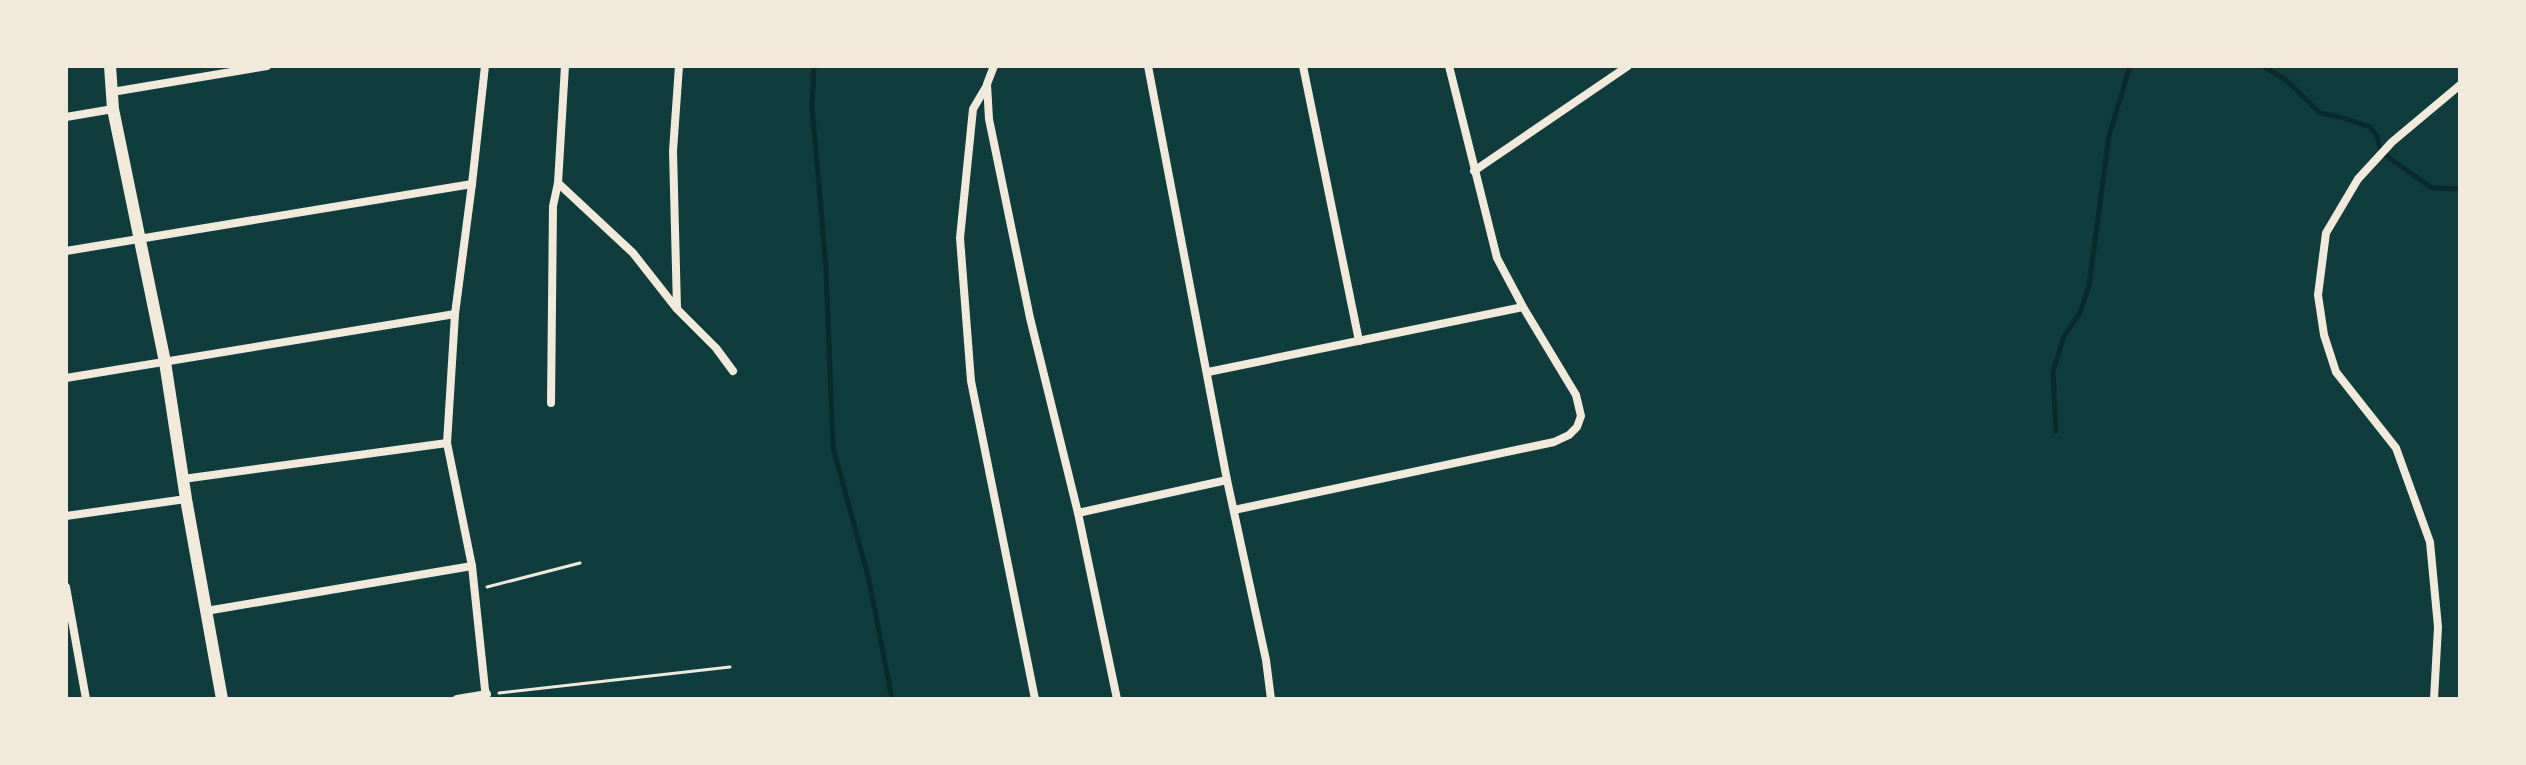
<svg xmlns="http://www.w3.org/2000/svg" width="2526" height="765" font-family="'Sofia Sans Condensed',sans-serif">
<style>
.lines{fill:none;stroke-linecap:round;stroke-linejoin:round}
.stream{stroke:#0a2a2b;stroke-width:5}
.path{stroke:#f1e9da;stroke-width:3}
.minor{stroke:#f1e9da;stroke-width:8}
.tertiary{stroke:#f1e9da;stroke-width:12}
</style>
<rect width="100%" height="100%" fill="#0f3d3e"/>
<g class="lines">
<!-- stream -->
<g class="stream">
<path d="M814 66 812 106 826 268 833 447 869 580 892 699"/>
<path d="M2263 66 2286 80 2320 113 2340 117 2370 127 2377 136 2380 148"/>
<path d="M2385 155 2432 188 2460 189"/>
<path d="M2056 431 2053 372 2064 336 2080 313 2089 286 2109 136 2130 66"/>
</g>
<!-- path -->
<g class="path">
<path d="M487 587 580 563"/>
<path d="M499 693 730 667"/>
</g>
<!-- minor -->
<g class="minor">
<path d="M485 66 472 184 455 314 447 443 472 566 486 699"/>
<path d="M994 66 987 84 989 119 1030 318 1078 513 1117 699"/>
<path d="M1148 66 1227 480 1266 660 1271 699"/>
<path d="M1303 66 1359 341"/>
<path d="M986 87 973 109 960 238 971 381 1035 699"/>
<path d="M112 92 267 66"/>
<path d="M66 117 113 109"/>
<path d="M1474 171 1628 66"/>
<path d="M558 183 633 253 677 309 716 348 733 371"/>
<path d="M66 251 472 184"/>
<path d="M677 308 673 151 679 66"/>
<path d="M1208 372 1523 307"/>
<path d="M66 378 455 314"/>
<path d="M551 403 553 206 558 183 565 66"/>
<path d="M183 479 447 443"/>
<path d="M1234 510 1554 442 1569 435 1577 427 1581 416 1576 395 1523 307 1497 258 1449 66"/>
<path d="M1078 513 1227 480"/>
<path d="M66 516 186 499"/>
<path d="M66 587 86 699"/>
<path d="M206 611 472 566"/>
<path d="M457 699 487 694"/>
<path d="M2434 699 2438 627 2430 542 2396 448 2336 372 2324 335 2318 295 2326 233 2358 179 2392 142 2460 85"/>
</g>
<!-- tertiary -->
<path class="tertiary" d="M110 66 113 109 165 362 186 499 222 699"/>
</g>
<!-- border -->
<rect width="2526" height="765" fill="none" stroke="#f1e9da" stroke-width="136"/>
</svg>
